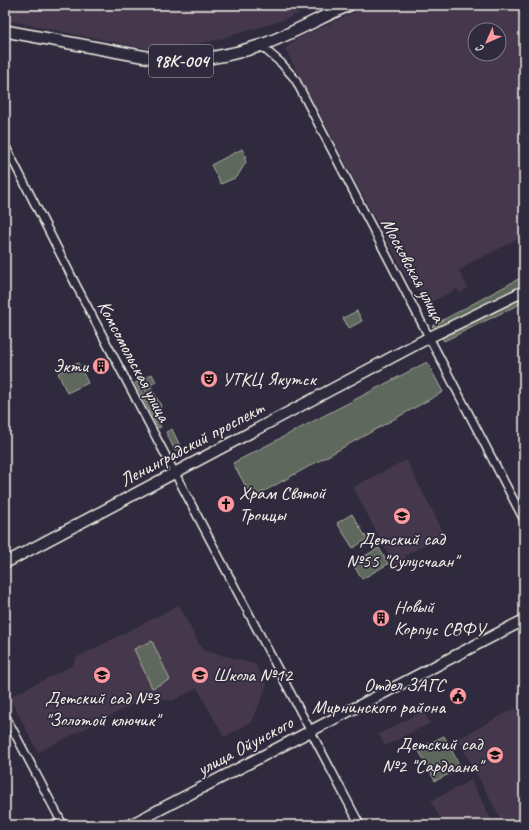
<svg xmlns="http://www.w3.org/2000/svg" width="529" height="830" font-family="Caveat,sans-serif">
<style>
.built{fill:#44394d;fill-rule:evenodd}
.green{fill:#5e685c;stroke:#a9aca2}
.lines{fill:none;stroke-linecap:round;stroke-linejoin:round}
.minor-casing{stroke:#f4f1e8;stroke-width:10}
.secondary-casing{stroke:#f4f1e8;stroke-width:13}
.primary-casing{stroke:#f4f1e8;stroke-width:14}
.minor{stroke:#2f2a3d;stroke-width:7}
.secondary{stroke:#2f2a3d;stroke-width:10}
.primary{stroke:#2f2a3d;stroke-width:11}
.labels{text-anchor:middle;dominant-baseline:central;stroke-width:3.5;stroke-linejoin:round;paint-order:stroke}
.shield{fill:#2f2a3d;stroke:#b9b5b5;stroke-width:1}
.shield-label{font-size:18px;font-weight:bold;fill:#f4f1e8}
.street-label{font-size:19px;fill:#f4f1e8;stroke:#2f2a3d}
.poi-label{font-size:19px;fill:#f4f1e8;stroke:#2f2a3d;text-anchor:start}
</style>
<rect width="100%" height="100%" fill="#2f2a3d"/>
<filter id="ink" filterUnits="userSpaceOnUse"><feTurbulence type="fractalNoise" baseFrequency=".025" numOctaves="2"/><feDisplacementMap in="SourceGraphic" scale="8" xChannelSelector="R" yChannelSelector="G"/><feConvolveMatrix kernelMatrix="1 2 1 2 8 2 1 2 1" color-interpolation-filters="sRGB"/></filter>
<g filter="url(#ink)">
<!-- built -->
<g class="built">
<path d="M5 5H321L280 21 213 41 159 51 5 20Z"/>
<path d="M370 5H524V236L470 263 459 271 468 288 460 293 457 289 431 302 425 290 417 291 407 278 285 49 296 39ZM475 30H499V54H475Z"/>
<path d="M406 460 445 535 405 555 410 565 397 571 353 487Z"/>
<path d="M179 605 202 650 255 664 267 685 252 722 224 737 197 688 172 701 150 696 38 752 9 697 72 666 76 658Z"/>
<path d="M515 708 524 724V825H504L458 739Z"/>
<path d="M423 711 430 723 385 746 379 734Z"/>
<path d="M471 780 492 821 485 825H444L431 801Z"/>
</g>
<!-- green -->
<g class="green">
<path d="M242 149 246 157 244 158 246 162 237 177 221 184 211 165Z"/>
<path d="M524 276V285L439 329 432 326Z"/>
<path d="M524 296V302L444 341 442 338Z"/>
<path d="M357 311 362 321 349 328 343 318Z"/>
<path d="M427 362 443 392 252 498 233 463Z"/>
<path d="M78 363 88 383 67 393 58 373Z"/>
<path d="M152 374 156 382 150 385 161 406 157 414 140 380Z"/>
<path d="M138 381 161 427 158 428 135 383Z"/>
<path d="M172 429 181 448 175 451 166 432Z"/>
<path d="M352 514 367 539 353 548 337 523Z"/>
<path d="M379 548 388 564 362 579 352 563Z"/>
<path d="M152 641 170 680 152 688 134 649Z"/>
<path d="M444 736 461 768 435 781 418 749Z"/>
</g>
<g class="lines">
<!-- minor casing -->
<g class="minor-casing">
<g id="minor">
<path d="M260 45 281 63 295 79 524 520"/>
<path d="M5 145 76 285 360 825"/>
<path d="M5 715 63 825"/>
</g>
</g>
<!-- secondary casing -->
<g class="secondary-casing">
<g id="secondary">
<path d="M5 563 430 337 524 291"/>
<path d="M130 825 524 620"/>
</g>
</g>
<!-- primary casing -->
<g class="primary-casing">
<path id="primary" d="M5 31 168 61C199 61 229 56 259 46 290 35 319 18 349 5"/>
</g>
<!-- minor -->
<use href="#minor" class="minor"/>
<!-- secondary -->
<use href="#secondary" class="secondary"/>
<!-- primary -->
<use href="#primary" class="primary"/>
</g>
</g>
<!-- icons -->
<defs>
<g id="building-disc" transform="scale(0.9)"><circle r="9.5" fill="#ff9aa2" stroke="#2f2a3d"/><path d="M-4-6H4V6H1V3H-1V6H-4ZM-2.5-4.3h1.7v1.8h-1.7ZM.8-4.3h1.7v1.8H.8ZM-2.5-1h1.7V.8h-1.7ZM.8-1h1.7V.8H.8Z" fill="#111"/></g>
<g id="theatre-disc" transform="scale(0.9)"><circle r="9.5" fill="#ff9aa2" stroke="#2f2a3d"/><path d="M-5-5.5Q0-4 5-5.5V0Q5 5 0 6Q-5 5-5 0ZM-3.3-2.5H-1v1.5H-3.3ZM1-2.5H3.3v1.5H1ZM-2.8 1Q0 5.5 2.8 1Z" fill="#111"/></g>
<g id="church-disc" transform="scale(0.9)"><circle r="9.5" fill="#ff9aa2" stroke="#2f2a3d"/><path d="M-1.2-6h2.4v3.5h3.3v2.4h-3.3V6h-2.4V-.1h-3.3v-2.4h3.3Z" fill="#111"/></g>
<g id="school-disc" transform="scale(0.9)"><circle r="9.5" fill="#ff9aa2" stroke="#2f2a3d"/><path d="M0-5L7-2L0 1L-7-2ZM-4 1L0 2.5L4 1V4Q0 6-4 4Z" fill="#111"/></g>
<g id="civic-disc" transform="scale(0.9)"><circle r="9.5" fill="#ff9aa2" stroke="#2f2a3d"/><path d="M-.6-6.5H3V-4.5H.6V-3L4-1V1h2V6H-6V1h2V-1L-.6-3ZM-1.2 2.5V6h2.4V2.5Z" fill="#111"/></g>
</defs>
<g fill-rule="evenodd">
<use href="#building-disc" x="101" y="366"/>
<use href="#theatre-disc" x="209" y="379"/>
<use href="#church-disc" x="226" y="504"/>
<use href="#school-disc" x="402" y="516"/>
<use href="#building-disc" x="381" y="618"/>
<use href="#school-disc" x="102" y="675"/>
<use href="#school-disc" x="200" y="675"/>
<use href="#civic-disc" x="458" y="696"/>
<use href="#school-disc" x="495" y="755"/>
</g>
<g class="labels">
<!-- shield labels -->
<rect class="shield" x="149" y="45" width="64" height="32" rx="3"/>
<g class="shield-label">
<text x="181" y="61">98К-004</text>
</g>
<!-- street labels -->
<g class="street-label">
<text transform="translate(413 270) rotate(62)">Московская улица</text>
<text transform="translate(134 361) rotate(62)">Комсомольская улица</text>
<text transform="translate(192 444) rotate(-28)">Ленинградский проспект</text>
<text transform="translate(245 746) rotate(-28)">улица Ойунского</text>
</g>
<!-- poi labels -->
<g class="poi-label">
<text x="88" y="366" text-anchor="end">Экти</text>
<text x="222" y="379">УТКЦ Якутск</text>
<text x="239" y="493">Храм Святой<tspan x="239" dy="22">Троицы</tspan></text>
<text x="402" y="539" text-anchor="middle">Детский сад<tspan x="402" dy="22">№55 "Сулусчаан"</tspan></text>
<text x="394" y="607">Новый<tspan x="394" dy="22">Корпус СВФУ</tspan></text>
<text x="213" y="675">Школа №12</text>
<text x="445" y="685" text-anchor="end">Отдел ЗАГС<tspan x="445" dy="22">Мирнинского района</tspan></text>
<text x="102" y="698" text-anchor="middle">Детский сад №3<tspan x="102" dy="22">"Золотой ключик"</tspan></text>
<text x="482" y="744" text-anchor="end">Детский сад<tspan x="482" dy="22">№2 "Сардаана"</tspan></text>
</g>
</g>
<!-- margin -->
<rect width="529" height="830" fill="none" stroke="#2f2a3d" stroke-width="20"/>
<rect x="10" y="10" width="509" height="810" fill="none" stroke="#f4f1e8" stroke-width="1.5" filter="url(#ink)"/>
<!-- north arrow -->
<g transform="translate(487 42) rotate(225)"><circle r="19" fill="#2f2a3d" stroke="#7e7a81"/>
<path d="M0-3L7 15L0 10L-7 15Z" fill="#ff9aa2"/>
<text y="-6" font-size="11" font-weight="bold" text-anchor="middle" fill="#f4f1e8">С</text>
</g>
</svg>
